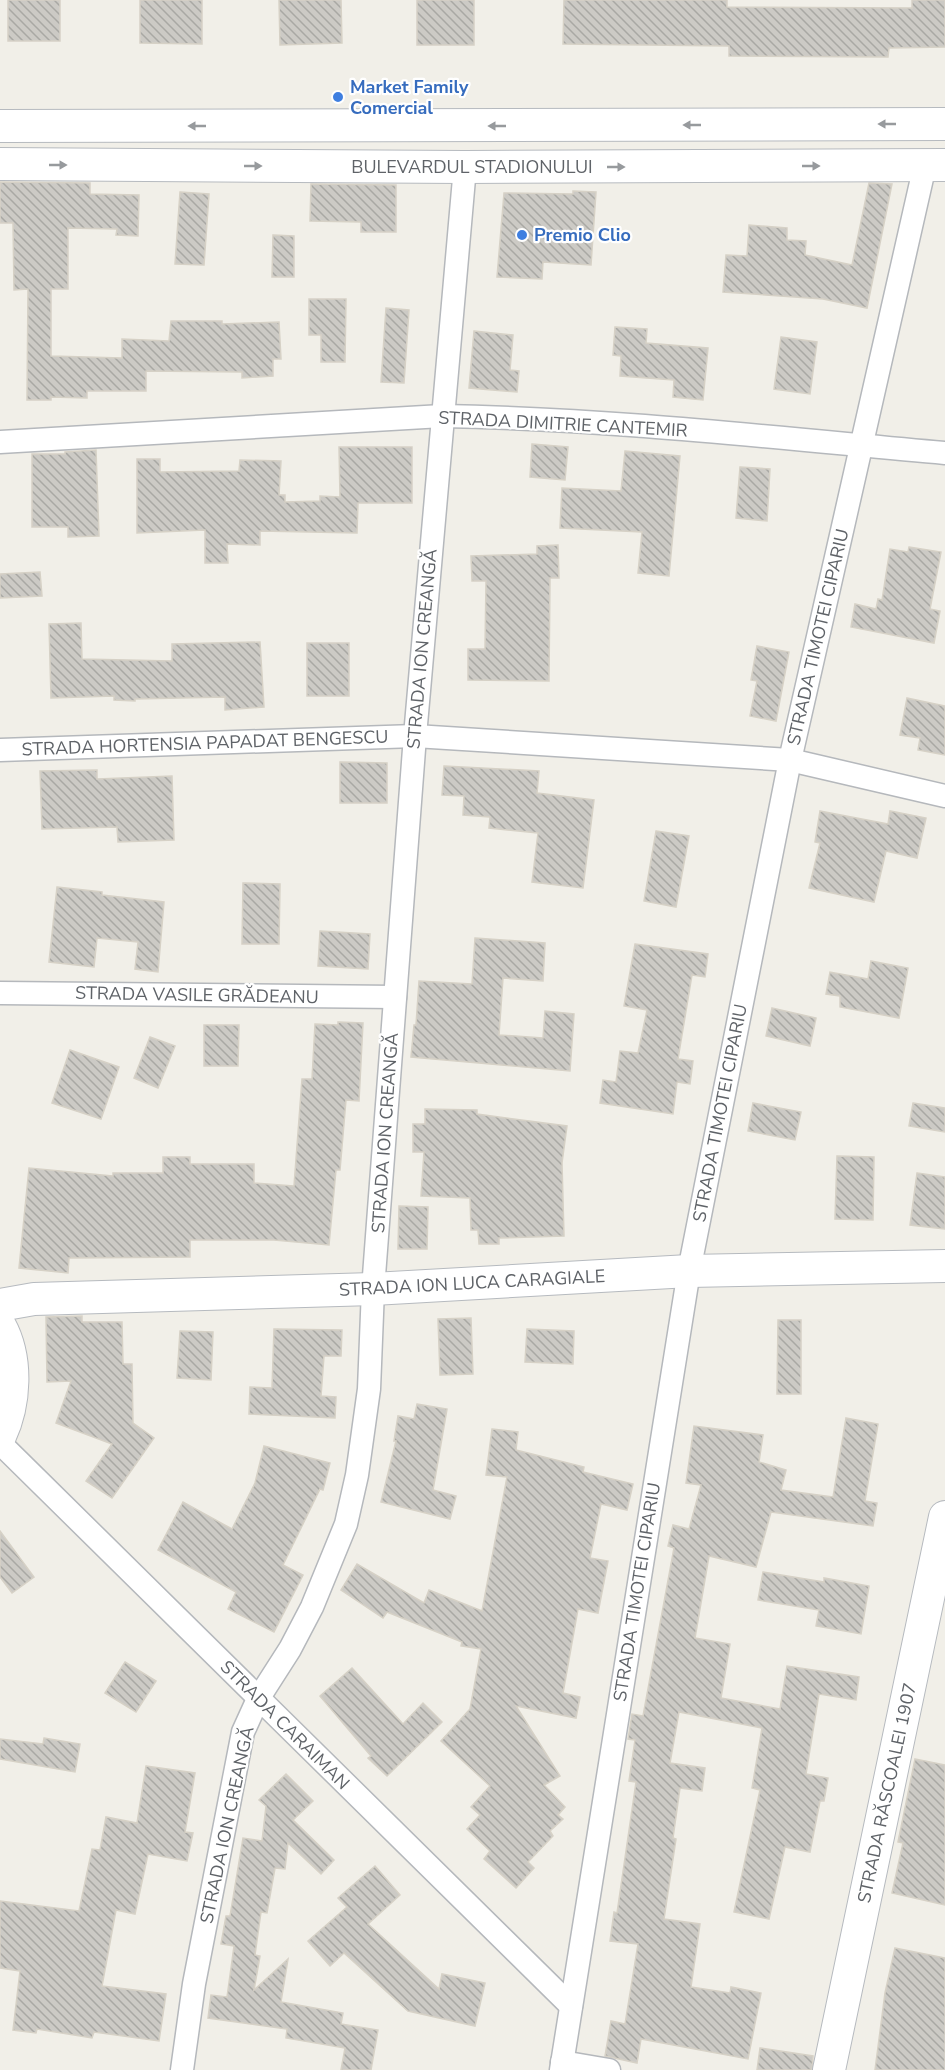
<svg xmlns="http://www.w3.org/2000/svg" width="945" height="2070" font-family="'Nunito Sans',sans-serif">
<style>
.building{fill:url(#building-back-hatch);stroke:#d6d1c6;stroke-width:1.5}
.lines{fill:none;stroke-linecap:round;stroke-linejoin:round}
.street-casing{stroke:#b5b8bc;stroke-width:25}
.secondary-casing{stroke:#b6babf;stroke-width:34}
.street{stroke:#fff;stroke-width:22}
.secondary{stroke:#fff;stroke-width:32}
.oneway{fill:#979a9d}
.shop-dot{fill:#3f7fe0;stroke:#fff;stroke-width:2}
.labels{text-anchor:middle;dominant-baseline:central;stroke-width:4.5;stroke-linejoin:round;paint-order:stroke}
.shop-label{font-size:18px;font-weight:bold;fill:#366cbe;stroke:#fff;text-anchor:start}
.street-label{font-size:18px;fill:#5f6368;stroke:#fff}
</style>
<defs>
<pattern id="building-back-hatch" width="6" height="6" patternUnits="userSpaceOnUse" patternTransform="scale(1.5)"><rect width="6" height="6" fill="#cccac5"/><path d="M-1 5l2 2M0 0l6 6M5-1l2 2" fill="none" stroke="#a9a8a4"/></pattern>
</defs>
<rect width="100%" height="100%" fill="#f1efe8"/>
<!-- building -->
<g class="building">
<rect x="8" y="0" width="52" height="41"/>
<path d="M140 0H202V44L140 43Z"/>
<path d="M279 0H341L342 43 280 45Z"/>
<rect x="417" y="0" width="57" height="45"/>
<path d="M564 0H727V7L912 8V0H945V47L889 48 888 57 729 56V46L563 44Z"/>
<path d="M0 182 90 183V194L139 195 138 236 116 235 117 229 68 228V289H51V356L122 358V339L169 341 171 321H222V324L279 322 281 359H273V376L242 378V372L146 371V391H87V398L51 397V400H27L28 289 14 290 13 223H0Z"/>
<path d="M869 183 892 184 867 308 823 299 723 292 726 255 747 256 749 225 787 228V240L806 241 805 255 852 265Z"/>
<path d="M311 184 396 185V232H361V222L310 221Z"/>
<path d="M573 191 596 192 591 265 543 262 542 279 497 277 504 193 573 194Z"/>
<path d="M180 192 209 194 204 265 175 264Z"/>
<path d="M273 235 294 236V277H272Z"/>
<path d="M309 299H346L345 362H321V335H309Z"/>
<path d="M386 308 409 310 404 383 381 382Z"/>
<path d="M615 327 647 329 646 343 708 348 703 400 673 397 674 380 620 376 621 356 613 355Z"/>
<path d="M474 331 513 335 510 370 519 371 517 392 469 388Z"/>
<path d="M781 337 817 342 810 394 774 389Z"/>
<path d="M532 444 568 447 565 480 530 477Z"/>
<path d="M339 447H412V503H358L357 533 260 531V545L227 544 228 563H205V530L137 533V459H160V472L239 471 240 460 281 461 279 495H285V502L320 501V496L340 497Z"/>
<path d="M96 450 99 536 68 537V527H32V454H65V452Z"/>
<path d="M625 451 680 456 669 576 638 573 642 532 560 528 562 488 621 491Z"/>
<path d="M740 467 770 469 767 521 736 518Z"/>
<path d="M558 545 559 578H550L549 681 468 680V649H485L486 581H472L471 556 537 554V546Z"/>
<path d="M909 547 941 552 930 609 940 611 934 643 851 627 855 604 876 609 878 599 882 600 890 549 908 552Z"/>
<path d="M40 572 42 596 0 598V574Z"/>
<path d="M81 623 82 659 172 661V644L260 642 264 707 225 710V697L135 699V701L114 700V696L51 698 49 624Z"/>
<rect x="307" y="643" width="42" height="53"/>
<path d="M757 646 789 652 776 721 750 716 757 681 751 680Z"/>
<path d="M907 698 945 706V755L918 750 920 738 900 735Z"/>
<path d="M340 762 387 763V803H340Z"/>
<path d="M444 766 539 771 537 793 594 800 583 888 532 882 538 833 489 828 490 817 463 815 464 796 442 795Z"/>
<path d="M97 770V779L172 776 174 840 118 842 117 827 42 829 40 771Z"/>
<path d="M820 811 888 824 890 811 926 818 917 858 886 851 874 902 809 888 820 843 815 842Z"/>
<path d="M656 831 689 836 676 907 644 901Z"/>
<path d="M243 883 280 884 279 944H242Z"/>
<path d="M57 887 102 892V895L164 902 158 972 135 969 138 942 97 938 94 967 49 962Z"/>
<path d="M320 931 370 934 368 969 318 966Z"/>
<path d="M475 938 545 943 543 981 503 978 499 1035 543 1038 545 1011 574 1014 570 1071 411 1057 414 1025H416L419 981 472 984Z"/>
<path d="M635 944 708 954 705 977 692 975 678 1059 693 1061 690 1084 677 1082 673 1114 600 1103 603 1080 616 1082 620 1051 638 1053 647 1010 624 1006Z"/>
<path d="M871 961 908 968 899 1018 840 1007V996L826 994 830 972 868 979Z"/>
<path d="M772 1008 816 1018 810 1046 766 1036Z"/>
<path d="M338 1022 363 1023 359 1101 346 1100 340 1170H336L329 1245 274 1240H190V1257L69 1258 68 1273 19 1268 29 1168 113 1176V1173H163V1157H190V1164H254V1183L294 1186 302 1079H312L315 1024 338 1025Z"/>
<path d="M204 1025H239L238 1066H204Z"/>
<path d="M150 1037 175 1046 158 1088 134 1078Z"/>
<path d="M70 1050 119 1067 101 1119 52 1103Z"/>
<path d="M753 1103 801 1112 795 1140 748 1131Z"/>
<path d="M913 1103 945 1108V1132L909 1126Z"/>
<path d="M425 1109 477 1110V1114L567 1126 562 1163 564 1236 499 1238V1244H479L478 1230H471L470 1198 421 1196 424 1152H413V1124H425Z"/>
<path d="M837 1156 874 1157 873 1220 835 1219Z"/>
<path d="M917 1173 945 1177V1229L910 1225Z"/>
<path d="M399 1206 428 1207 427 1249H398Z"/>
<path d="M82 1316V1322H122L123 1364H132L133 1423 154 1438 112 1498 86 1481 112 1444 56 1423 71 1381 47 1382 46 1317Z"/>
<path d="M471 1318 473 1374 440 1375 438 1319Z"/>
<path d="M778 1320H801V1394H777Z"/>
<path d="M274 1329 342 1330 341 1356H324L321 1396 336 1397 335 1418 249 1414 250 1387 272 1388Z"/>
<path d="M527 1329 574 1331 573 1364 525 1362Z"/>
<path d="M180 1331 213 1332 211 1380 177 1378Z"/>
<path d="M417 1404 447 1409 433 1490 456 1496 450 1519 381 1502 396 1441H394L398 1416 414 1419Z"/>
<path d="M846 1418 878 1424 865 1501 877 1503 873 1526 771 1512 756 1567 709 1556 695 1638 730 1644 721 1698 780 1709 787 1666 859 1677 856 1700 819 1694 806 1774 828 1778 824 1801H820L810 1852 785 1847 769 1919 734 1912 760 1790 752 1788 762 1728 679 1712 670 1763 705 1768 702 1791 680 1788 673 1838 676 1839 664 1919 700 1924 691 1987 730 1993 731 1987 761 1993 748 2059 641 2039 637 2063 605 2056 611 2021 625 2024 638 1944 610 1941 614 1912 617 1913 636 1782 629 1781 635 1740 628 1739 632 1714 643 1716 674 1548 668 1546 673 1525 689 1529 701 1485 686 1483 694 1426 763 1435 759 1462 786 1470 781 1490 833 1497Z"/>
<path d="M492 1429 518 1432 516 1450 584 1467 583 1472 633 1484 627 1510 601 1504 590 1558 608 1561 598 1613 578 1609 563 1693 580 1697 576 1718 516 1706 560 1776 544 1785 565 1807 558 1815 563 1819 550 1831 553 1836 528 1862 534 1868 516 1888 484 1859 490 1851 467 1829 480 1815 471 1807 490 1786 441 1741 470 1709 481 1649 461 1646 462 1642 387 1612 383 1618 341 1590 357 1564 424 1603 429 1590 482 1611 507 1477 486 1475Z"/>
<path d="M264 1446 330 1463 323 1490 320 1489 283 1565 303 1575 274 1632 228 1609 236 1592 158 1550 183 1502 232 1529 255 1483Z"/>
<path d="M0 1531 34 1577 12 1593 0 1577Z"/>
<path d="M763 1572 824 1582V1578L869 1586 861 1634 816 1626 819 1610 758 1600Z"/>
<path d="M125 1662 156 1681 136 1712 105 1693Z"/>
<path d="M352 1668 403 1724 423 1703 442 1722 387 1776 368 1758 371 1756 320 1696Z"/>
<path d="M44 1738 80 1744 75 1772 0 1759V1739L43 1744Z"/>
<path d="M915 1759 945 1765V1905L892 1893 903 1843 898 1842Z"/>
<path d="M146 1766 195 1773 185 1832 193 1833 187 1861 148 1854 135 1914 116 1910 102 1986 166 1994 159 2041 94 2032 92 2038 37 2029 36 2033 13 2030 20 1971 0 1968V1901L79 1911 92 1849 100 1850 106 1817 137 1823Z"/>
<path d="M286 1774 313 1801 293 1820 334 1860 321 1874 288 1843 285 1869 275 1868 267 1913 261 1912 255 1955 260 1956 254 1990 288 1959 281 2002 343 2013 341 2024 378 2030 371 2070H341L345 2048 286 2038 287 2029 208 2018 211 1995 227 1997 234 1946 221 1944 226 1916H230L243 1838 262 1841 266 1806 259 1800Z"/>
<path d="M375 1866 400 1895 368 1924 439 1989 442 1974 485 1983 475 2026 408 2011 344 1953 330 1966 308 1941 347 1907 338 1898Z"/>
<path d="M895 1948 945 1958V2070H875L885 1993Z"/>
<path d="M760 2048 813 2056 812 2070H757Z"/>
</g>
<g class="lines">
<!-- street casing -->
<g class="street-casing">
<g id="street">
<path d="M0 442 442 416C610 419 778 438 945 453"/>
<path d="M0 750 415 736 790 760 945 796"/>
<path d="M0 993 395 997"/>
<path d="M0 1443 571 2006"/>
<path d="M562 2062 609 2070"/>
<path d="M182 2070 194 1984 243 1732 258 1699 290 1649 312 1607 346 1524 357 1475 369 1389 373 1289 415 736 465 167"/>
<path d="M561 2070 689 1271 790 760 925 165"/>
</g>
</g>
<!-- secondary casing -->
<g class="secondary-casing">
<g id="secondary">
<path d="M0 126 945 124"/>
<path d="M0 164 465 167 945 165"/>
<path d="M0 1305 34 1299 373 1289 689 1271 945 1266"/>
<path d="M0 1326C18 1359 15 1404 0 1436"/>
<path d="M829 2070 945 1517"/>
</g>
</g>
<!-- street -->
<use href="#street" class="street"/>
<!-- secondary -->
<use href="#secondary" class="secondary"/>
</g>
<!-- one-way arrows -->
<defs><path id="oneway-solid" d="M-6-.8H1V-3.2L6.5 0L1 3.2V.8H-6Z" transform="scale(1.5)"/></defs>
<g class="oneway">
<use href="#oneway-solid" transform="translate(887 124) rotate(180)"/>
<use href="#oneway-solid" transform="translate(692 125) rotate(180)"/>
<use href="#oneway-solid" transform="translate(197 126) rotate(-180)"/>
<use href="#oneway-solid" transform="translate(497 126) rotate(180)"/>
<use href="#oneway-solid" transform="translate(58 165)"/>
<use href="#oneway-solid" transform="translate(253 166)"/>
<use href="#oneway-solid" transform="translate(811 166)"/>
<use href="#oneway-solid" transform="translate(616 167)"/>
</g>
<!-- markers -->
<g class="shop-dot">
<circle cx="338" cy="97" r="6"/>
<circle cx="522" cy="235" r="6"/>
</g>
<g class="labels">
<!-- shop labels -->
<g class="shop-label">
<text x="350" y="87">Market Family<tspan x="350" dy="21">Comercial</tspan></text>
<text x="534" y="235">Premio Clio</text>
</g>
<!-- street labels -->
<g class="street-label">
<text x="472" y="167">BULEVARDUL STADIONULUI</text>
<text transform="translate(563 424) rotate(3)">STRADA DIMITRIE CANTEMIR</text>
<text transform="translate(818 637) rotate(-77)">STRADA TIMOTEI CIPARIU</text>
<text transform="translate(422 649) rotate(-85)">STRADA ION CREANGĂ</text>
<text transform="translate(205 743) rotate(-2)">STRADA HORTENSIA PAPADAT BENGESCU</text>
<text transform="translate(197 995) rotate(1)">STRADA VASILE GRĂDEANU</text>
<text transform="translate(720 1113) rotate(-79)">STRADA TIMOTEI CIPARIU</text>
<text transform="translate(385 1133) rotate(-86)">STRADA ION CREANGĂ</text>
<text transform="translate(472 1283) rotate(-3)">STRADA ION LUCA CARAGIALE</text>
<text transform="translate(637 1592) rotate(-81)">STRADA TIMOTEI CIPARIU</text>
<text transform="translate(285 1725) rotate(45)">STRADA CARAIMAN</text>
<text transform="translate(887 1793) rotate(-78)">STRADA RĂSCOALEI 1907</text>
<text transform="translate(227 1825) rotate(-78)">STRADA ION CREANGĂ</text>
</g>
</g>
</svg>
